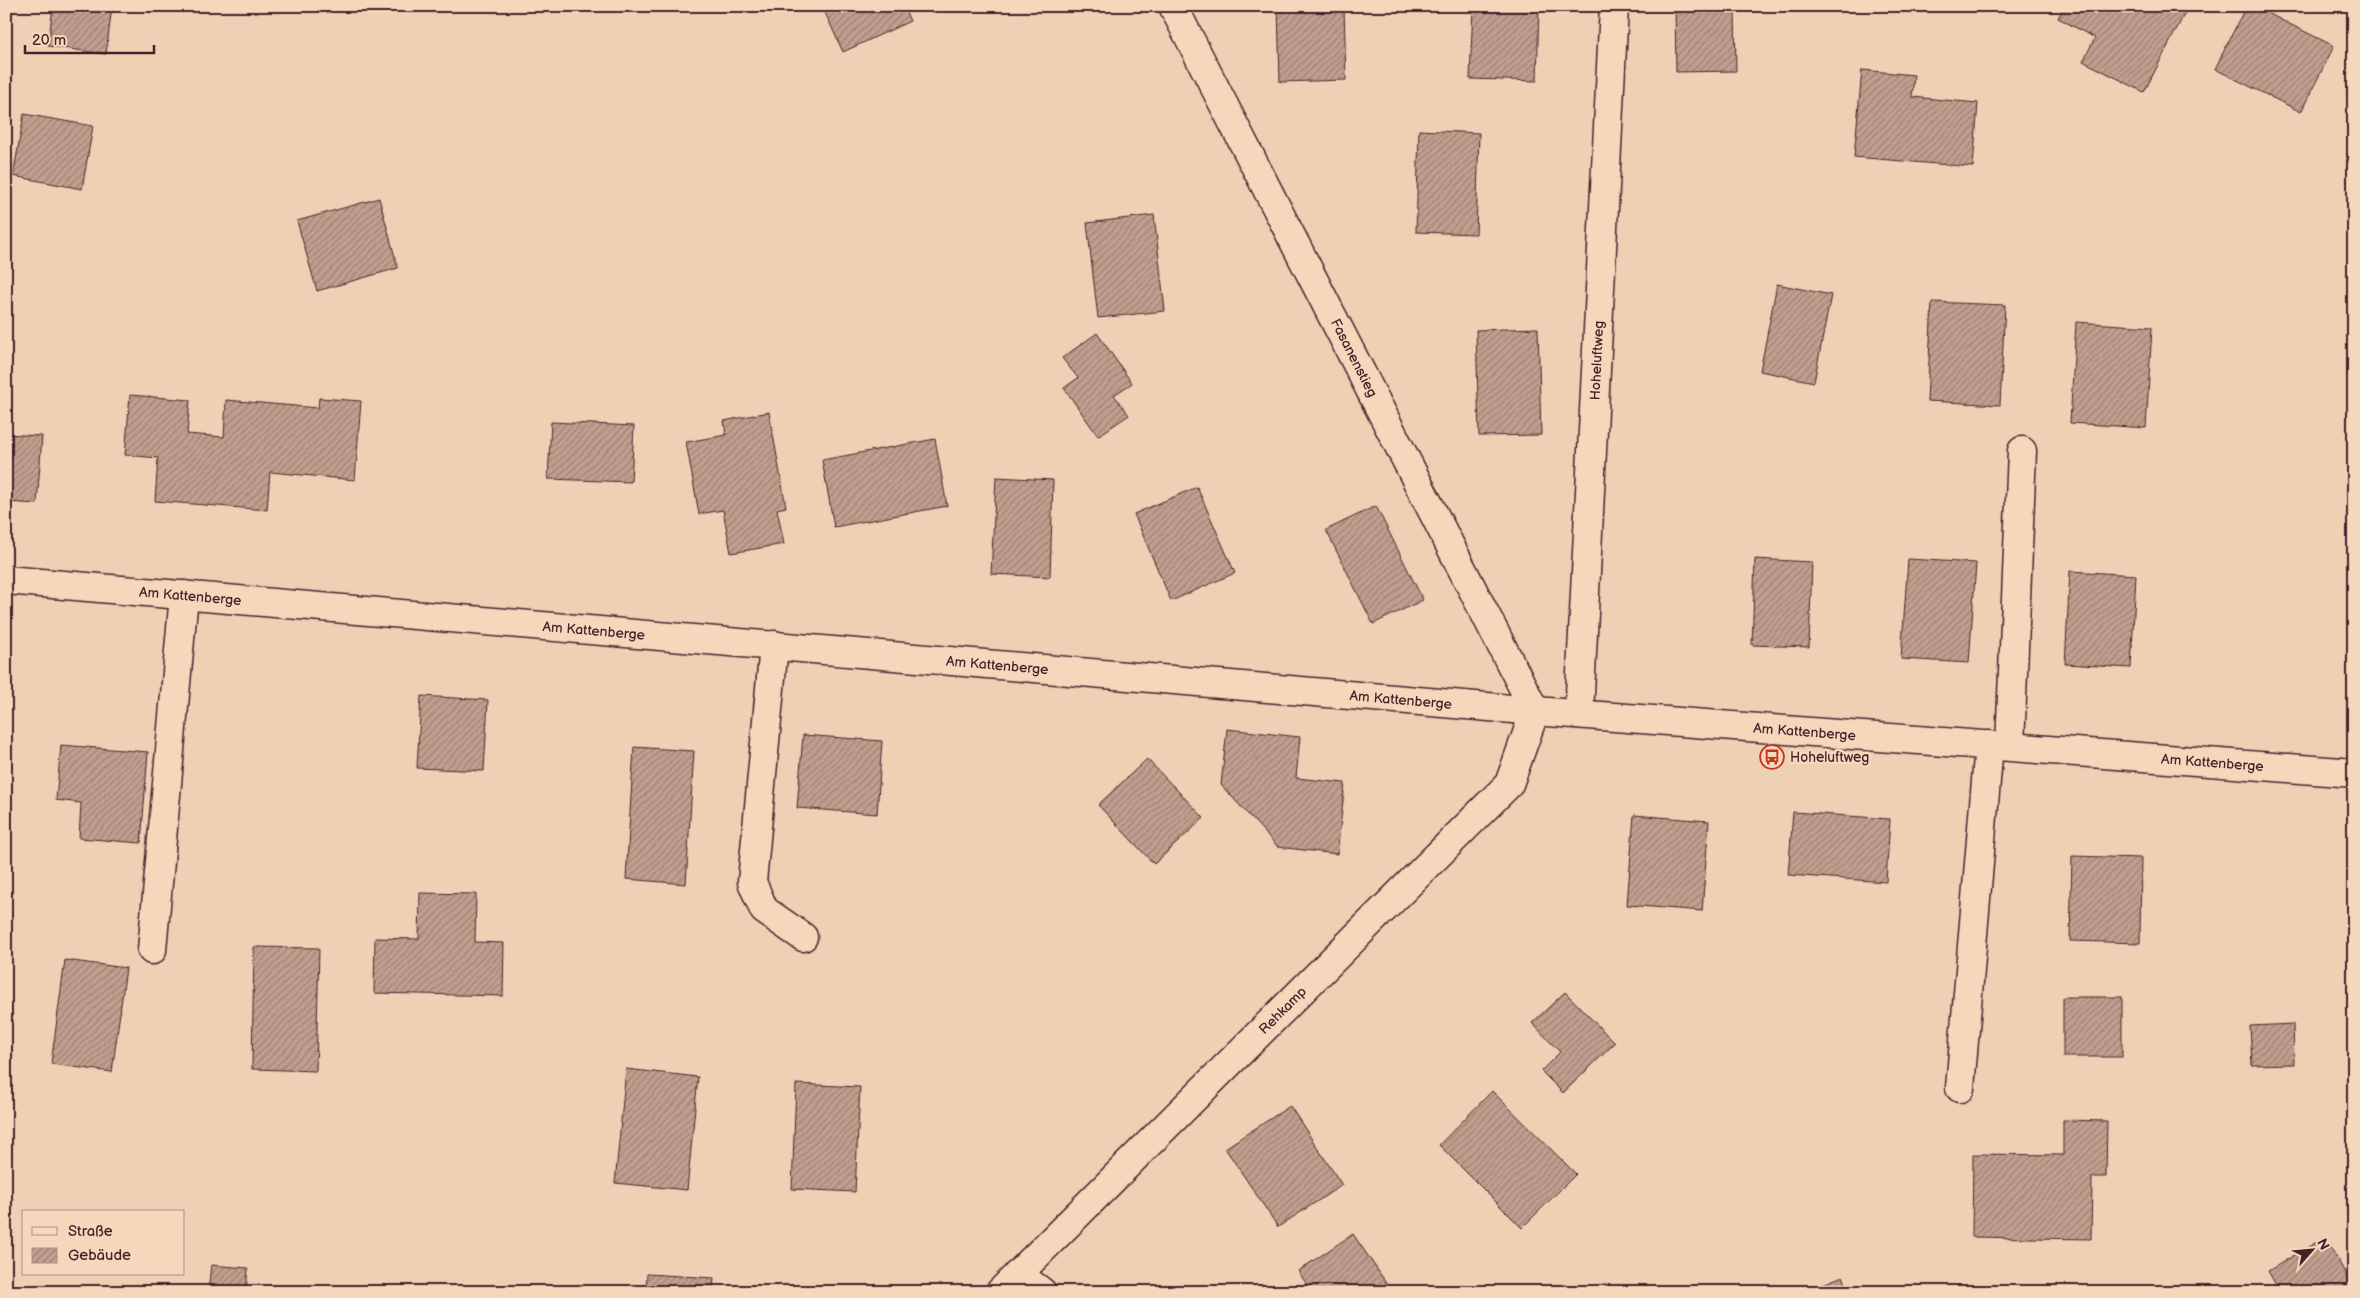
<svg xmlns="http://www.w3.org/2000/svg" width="2360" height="1298" font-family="'Balsamiq Sans',sans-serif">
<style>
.building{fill:url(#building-hatch);stroke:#4a1f2b}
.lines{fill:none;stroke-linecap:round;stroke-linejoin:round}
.minor-casing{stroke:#4a1f2b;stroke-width:31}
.minor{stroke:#f5d8bb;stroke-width:28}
.labels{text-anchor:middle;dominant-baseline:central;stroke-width:5;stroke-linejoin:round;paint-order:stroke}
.street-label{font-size:14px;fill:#4a1f2b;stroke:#f5d8bb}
.poi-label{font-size:14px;fill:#4a1f2b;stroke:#f5d8bb;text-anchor:start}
</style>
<defs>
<pattern id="building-hatch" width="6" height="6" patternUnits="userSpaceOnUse" patternTransform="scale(1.25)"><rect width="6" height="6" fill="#c19f8e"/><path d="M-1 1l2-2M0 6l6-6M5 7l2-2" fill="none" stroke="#9f8174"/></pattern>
</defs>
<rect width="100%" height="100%" fill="#eed1b5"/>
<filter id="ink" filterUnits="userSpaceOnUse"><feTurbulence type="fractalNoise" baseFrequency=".02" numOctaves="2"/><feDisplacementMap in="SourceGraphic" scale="10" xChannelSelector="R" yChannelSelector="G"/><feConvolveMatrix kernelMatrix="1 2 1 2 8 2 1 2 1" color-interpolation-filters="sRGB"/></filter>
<g filter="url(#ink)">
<!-- building -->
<g class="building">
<path d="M53 6H112L106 54 48 46Z"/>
<path d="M822 6H903L910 21 843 52Z"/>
<path d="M1344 6 1346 80 1280 82 1278 7Z"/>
<path d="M1473 6H1539L1537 81 1470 79Z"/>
<path d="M1675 6H1735L1736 71 1676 72Z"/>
<path d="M2064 6H2183L2187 9 2144 92 2083 61 2095 38 2058 18Z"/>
<path d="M2246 6H2253L2334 46 2301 112 2215 69Z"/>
<path d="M1862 70 1914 75 1912 97 1978 103 1973 167 1854 157Z"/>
<path d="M24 114 93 126 82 189 13 176Z"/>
<path d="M1419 130 1479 133 1476 234 1416 232Z"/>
<path d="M379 198 398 268 317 291 297 221Z"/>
<path d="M1154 215 1165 311 1098 318 1087 223Z"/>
<path d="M1777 284 1831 295 1814 382 1760 371Z"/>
<path d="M1932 302 2005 305 2000 405 1927 401Z"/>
<path d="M2076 322 2152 327 2146 428 2070 423Z"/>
<path d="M1538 328 1541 435 1479 436 1476 330Z"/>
<path d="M1097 333 1132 383 1114 395 1129 415 1098 436 1064 388 1078 378 1062 358Z"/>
<path d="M130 395 190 400 187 434 224 437 226 400 318 408 319 398 361 401 355 480 270 472 267 510 155 501 158 458 125 455Z"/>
<path d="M769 412 786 507 777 509 784 544 731 553 723 510 699 514 686 442 726 435 724 421Z"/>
<path d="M551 422 634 426 631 482 548 479Z"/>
<path d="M6 434 42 436 37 504 6 502Z"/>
<path d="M935 439 947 506 834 527 822 460Z"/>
<path d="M996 477 1053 480 1050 577 991 574Z"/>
<path d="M1197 487 1235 573 1171 601 1134 514Z"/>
<path d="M1376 506 1423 600 1373 624 1326 530Z"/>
<path d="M1755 559 1812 562 1809 647 1752 645Z"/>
<path d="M1908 559 1976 563 1969 663 1901 659Z"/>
<path d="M2070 571 2136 575 2131 668 2065 664Z"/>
<path d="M421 696 488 700 484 771 417 768Z"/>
<path d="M1227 729 1300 737 1296 778 1345 783 1337 854 1278 847 1221 785Z"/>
<path d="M803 735 882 741 877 814 797 808Z"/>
<path d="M61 745 148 752 141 843 79 838 81 803 56 800Z"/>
<path d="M634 747 694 751 686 884 626 879Z"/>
<path d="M1147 759 1204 818 1154 864 1098 805Z"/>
<path d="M1793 812 1890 819 1886 882 1788 875Z"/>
<path d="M1634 815 1709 821 1702 911 1627 905Z"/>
<path d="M2072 856 2141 858 2140 943 2070 941Z"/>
<path d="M420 893 476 894 475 942 504 943 503 996 374 993 375 938 419 939Z"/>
<path d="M254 947 319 948 316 1071 252 1069Z"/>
<path d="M65 960 126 968 112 1072 51 1064Z"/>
<path d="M1565 992 1615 1043 1563 1093 1541 1071 1560 1052 1532 1023Z"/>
<rect x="2063" y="997" width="59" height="60"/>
<path d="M2293 1024 2294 1064 2252 1065 2250 1026Z"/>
<path d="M626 1069 698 1077 687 1190 615 1183Z"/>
<path d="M796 1084 860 1087 855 1192 792 1189Z"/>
<path d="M1492 1091 1576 1174 1522 1228 1439 1145Z"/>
<path d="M1290 1106 1342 1185 1278 1227 1225 1148Z"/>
<path d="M2063 1120 2107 1121 2106 1177H2092L2091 1239 1972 1237 1973 1154 2063 1155Z"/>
<path d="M1353 1234 1387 1284 1375 1292H1312L1298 1271Z"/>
<path d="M2325 1237 2354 1289 2349 1292H2280L2268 1271Z"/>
<path d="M211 1265 248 1268 246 1292H208Z"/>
<path d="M647 1274 714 1278 713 1292H646Z"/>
<path d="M1843 1276 1849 1292H1802Z"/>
</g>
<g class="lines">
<!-- minor casing -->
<g class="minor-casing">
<g id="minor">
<path id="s1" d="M6 580 1535 711 2354 773"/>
<path d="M774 645 752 882 764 910 803 937"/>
<path id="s2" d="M1579 714 1614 6"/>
<path d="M2010 746 2022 451"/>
<path d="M152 950 184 595"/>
<path d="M1960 1088 1989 745"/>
<path d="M1018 1274 1042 1292"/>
<path id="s3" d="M1000 1292 1509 784 1535 711 1173 6"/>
</g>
</g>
<!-- minor -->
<use href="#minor" class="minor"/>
</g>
</g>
<!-- icons -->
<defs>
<g id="bus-ring" transform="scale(1.25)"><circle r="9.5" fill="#f5d8bb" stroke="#c8321e" stroke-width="1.5"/><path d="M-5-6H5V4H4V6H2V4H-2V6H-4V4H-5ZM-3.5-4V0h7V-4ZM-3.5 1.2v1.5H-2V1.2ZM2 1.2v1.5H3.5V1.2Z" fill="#c8321e"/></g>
</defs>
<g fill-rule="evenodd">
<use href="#bus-ring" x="1772" y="757"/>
</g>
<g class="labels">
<!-- street labels -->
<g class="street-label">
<text transform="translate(1354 358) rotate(63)">Fasanenstieg</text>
<text stroke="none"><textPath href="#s2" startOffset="354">Hoheluftweg</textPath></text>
<text stroke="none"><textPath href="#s1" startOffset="185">Am Kattenberge</textPath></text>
<text stroke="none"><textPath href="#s1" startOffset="590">Am Kattenberge</textPath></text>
<text stroke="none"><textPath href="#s1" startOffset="995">Am Kattenberge</textPath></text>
<text stroke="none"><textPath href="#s1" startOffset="1400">Am Kattenberge</textPath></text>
<text stroke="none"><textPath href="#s1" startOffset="1805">Am Kattenberge</textPath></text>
<text stroke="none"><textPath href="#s1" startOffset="2214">Am Kattenberge</textPath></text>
<text stroke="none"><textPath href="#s3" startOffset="399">Rehkamp</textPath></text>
</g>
<!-- poi labels -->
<g class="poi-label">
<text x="1790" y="757">Hoheluftweg</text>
</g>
</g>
<!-- margin -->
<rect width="2360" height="1298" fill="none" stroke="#f5d8bb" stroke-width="25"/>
<rect x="12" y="12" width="2335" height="1273" fill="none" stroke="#4a1f2b" stroke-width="2" filter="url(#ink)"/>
<!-- legend -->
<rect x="22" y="1210" width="162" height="65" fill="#f5d8bb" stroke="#b18e81"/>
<rect x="32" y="1227" width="25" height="8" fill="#f5d8bb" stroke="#b18e81"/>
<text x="68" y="1236" font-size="15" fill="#4a1f2b">Straße</text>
<rect x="32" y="1248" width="25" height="15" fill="url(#building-hatch)" stroke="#b18e81"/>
<text x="68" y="1260" font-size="15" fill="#4a1f2b">Gebäude</text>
<!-- north arrow -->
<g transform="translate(2312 1250) rotate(63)" stroke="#f5d8bb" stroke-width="4" paint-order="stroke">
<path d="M0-4L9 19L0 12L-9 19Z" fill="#4a1f2b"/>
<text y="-8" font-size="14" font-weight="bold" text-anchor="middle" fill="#4a1f2b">N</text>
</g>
<!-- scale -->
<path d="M25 45v8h129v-8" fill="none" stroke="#4a1f2b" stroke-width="2.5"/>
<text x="32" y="45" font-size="15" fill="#4a1f2b" stroke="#f5d8bb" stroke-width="4" paint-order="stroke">20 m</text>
</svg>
